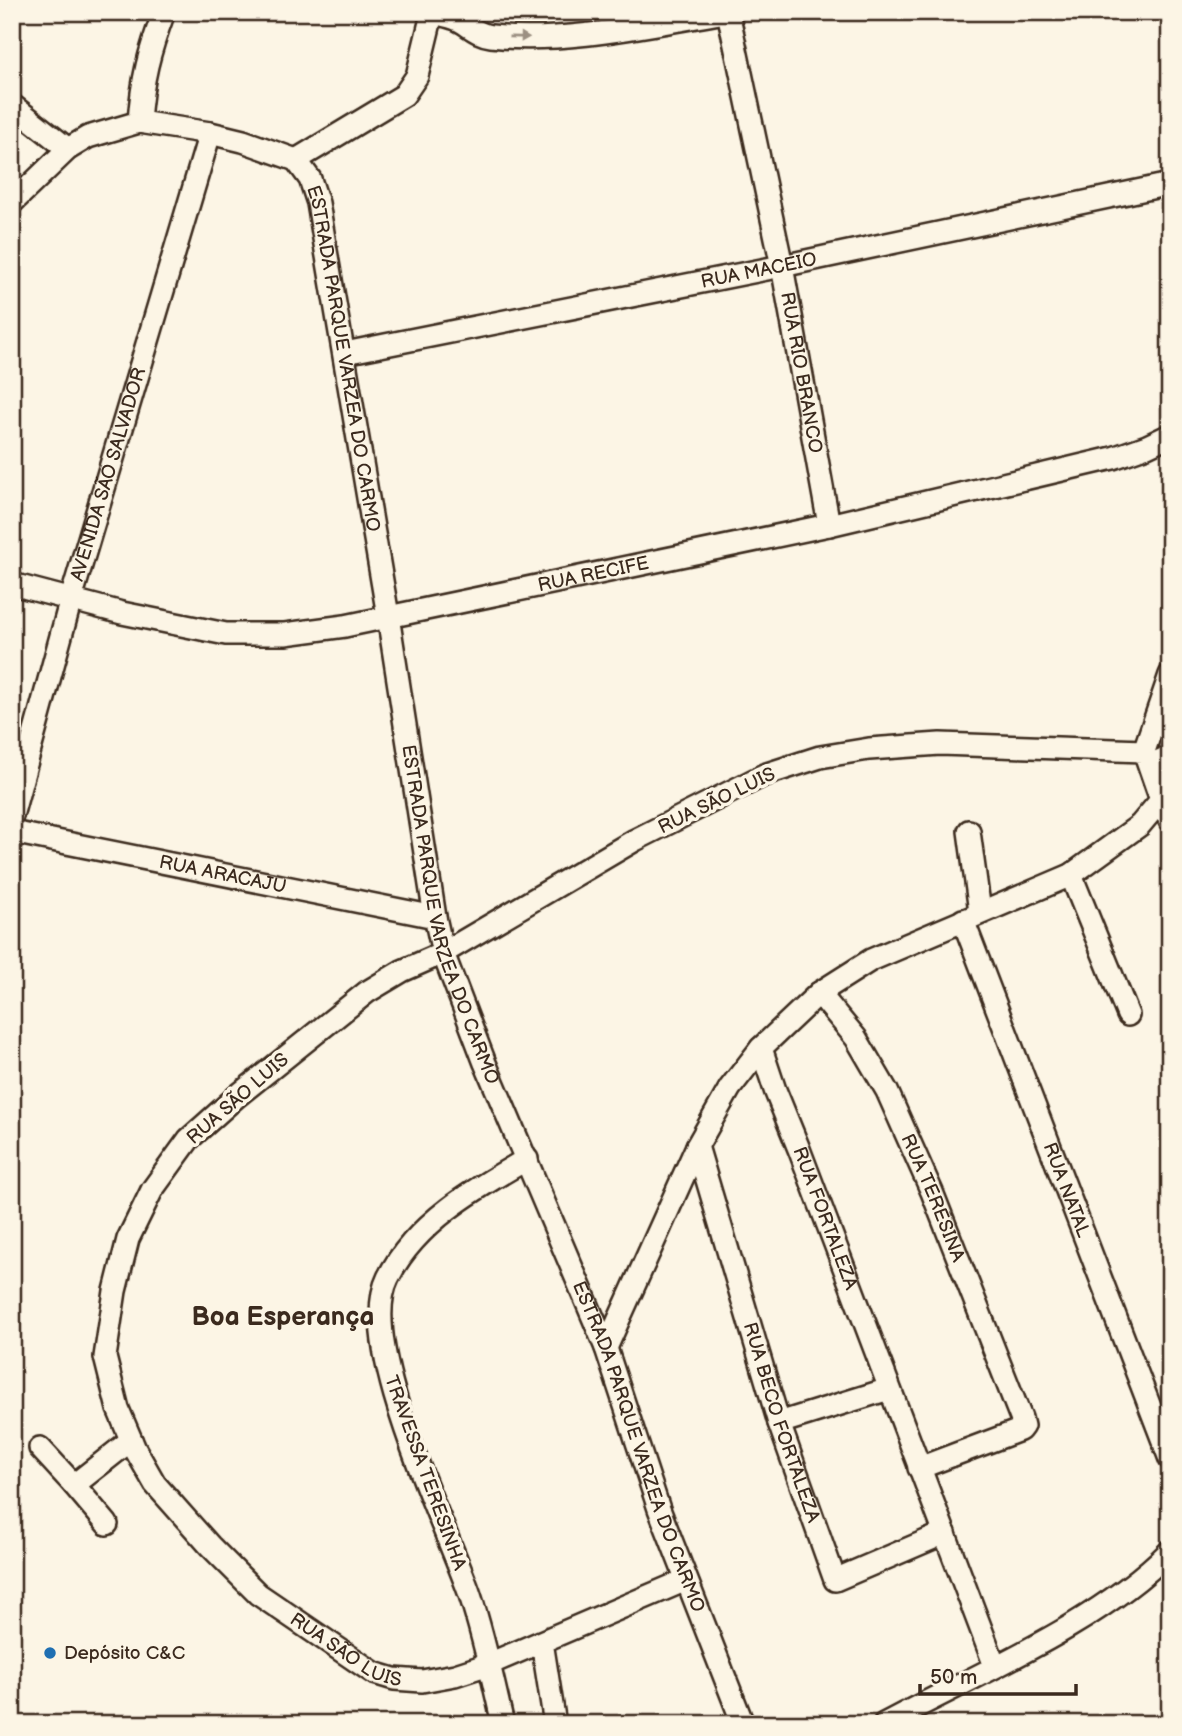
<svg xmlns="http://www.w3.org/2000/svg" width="1182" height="1736" font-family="'Balsamiq Sans',sans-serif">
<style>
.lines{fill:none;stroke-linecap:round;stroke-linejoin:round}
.minor-casing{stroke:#3b2a1e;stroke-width:26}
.minor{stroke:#fcf5e5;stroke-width:21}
.oneway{fill:#9c9082}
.poi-dot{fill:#1f6fb2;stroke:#fcf5e5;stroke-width:2.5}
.labels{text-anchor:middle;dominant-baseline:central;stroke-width:7;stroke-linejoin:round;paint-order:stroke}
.street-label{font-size:19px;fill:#3b2a1e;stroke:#fcf5e5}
.poi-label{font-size:19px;fill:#3b2a1e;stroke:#fcf5e5;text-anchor:start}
.district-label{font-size:26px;font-weight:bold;fill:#3b2a1e;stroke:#fcf5e5}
</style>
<rect width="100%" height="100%" fill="#fcf5e5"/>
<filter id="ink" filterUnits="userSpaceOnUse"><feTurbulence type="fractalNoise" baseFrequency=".0143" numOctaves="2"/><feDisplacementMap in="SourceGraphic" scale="14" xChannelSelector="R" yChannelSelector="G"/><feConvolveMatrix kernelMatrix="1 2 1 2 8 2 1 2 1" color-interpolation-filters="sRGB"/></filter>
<g filter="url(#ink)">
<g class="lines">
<!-- minor casing -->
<g class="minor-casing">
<g id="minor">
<path d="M427 12C435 14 445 15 453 18 467 22 474 34 491 36 567 44 652 24 727 12"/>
<path id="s1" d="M728 12 782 266 829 525"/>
<path d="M12 105 68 149"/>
<path d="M139 122C142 79 149 52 164 12"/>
<path d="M296 160 404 95 417 76 432 14"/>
<path id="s2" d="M12 203 68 149 88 137 139 122 210 133 243 141 296 160 310 179 318 203 388 616 435 917 443 953 485 1063 606 1348 659 1509 743 1724"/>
<path id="s3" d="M345 353 782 266 1170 184"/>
<path id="s4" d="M12 584 122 613 226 634H285L345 626 829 525 1113 458 1147 446 1170 435"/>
<path d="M1144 751 1170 675"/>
<path d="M1150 765 1170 756"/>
<path d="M1161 800 1170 821"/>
<path id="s5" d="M12 816 71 599 210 133"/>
<path d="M969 831 980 912"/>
<path id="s6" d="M12 832 435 917"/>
<path d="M1071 875 1128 1015"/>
<path id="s7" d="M963 920 1170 1459"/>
<path id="s8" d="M819 993 856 1038 887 1091 932 1192 1021 1418 1023 1426 1020 1430 919 1468"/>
<path id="s9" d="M761 1048 775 1090 799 1149 995 1666"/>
<path id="s10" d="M697 1146 779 1423 835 1580 945 1533"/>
<path id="s11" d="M606 1348 697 1146 730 1088 761 1048 819 993 871 960 1071 875 1140 825 1161 800 1144 751 940 744 869 749 820 757 764 775 635 840 443 953 402 971 367 992 236 1097 189 1139 152 1190 128 1239 115 1291 105 1357 118 1409 135 1449 155 1484 210 1546 258 1594 374 1673 394 1679 422 1681 455 1675 489 1664 686 1580"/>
<path d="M779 1423 889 1389"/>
<path d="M40 1448 74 1485"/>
<path d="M107 1524 74 1485 131 1440"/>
<path d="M542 1642 555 1724"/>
<path d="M503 1724C493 1681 484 1637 470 1595 446 1525 355 1344 388 1278 415 1223 476 1188 527 1159"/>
<path d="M884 1724C978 1673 1094 1627 1170 1551"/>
</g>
</g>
<!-- minor -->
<use href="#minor" class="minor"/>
</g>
<!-- one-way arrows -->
<defs><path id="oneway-solid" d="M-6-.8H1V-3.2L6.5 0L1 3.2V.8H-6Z" transform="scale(1.75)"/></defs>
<use class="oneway" href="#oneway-solid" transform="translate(519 37) rotate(1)"/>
</g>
<!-- markers -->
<circle class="poi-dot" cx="50" cy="1653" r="7"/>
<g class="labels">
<!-- street labels -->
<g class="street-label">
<text stroke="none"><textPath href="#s3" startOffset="422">RUA MACEIO</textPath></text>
<text stroke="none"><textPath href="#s2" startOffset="523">ESTRADA PARQUE VARZEA DO CARMO</textPath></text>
<text stroke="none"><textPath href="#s1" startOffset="368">RUA RIO BRANCO</textPath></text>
<text stroke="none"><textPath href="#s5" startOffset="355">AVENIDA SÃO SALVADOR</textPath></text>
<text stroke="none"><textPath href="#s4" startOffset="593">RUA RECIFE</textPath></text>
<text transform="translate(717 801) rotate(-26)">RUA SÃO LUIS</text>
<text stroke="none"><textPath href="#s6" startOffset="215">RUA ARACAJU</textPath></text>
<text stroke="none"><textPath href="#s2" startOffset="1090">ESTRADA PARQUE VARZEA DO CARMO</textPath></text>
<text transform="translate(238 1099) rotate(-41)">RUA SÃO LUIS</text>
<text stroke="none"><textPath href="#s7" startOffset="289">RUA NATAL</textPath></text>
<text stroke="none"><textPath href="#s8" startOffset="236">RUA TERESINA</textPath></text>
<text stroke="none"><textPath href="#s9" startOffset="182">RUA FORTALEZA</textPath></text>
<text stroke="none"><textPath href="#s10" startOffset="289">RUA BECO FORTALEZA</textPath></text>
<text stroke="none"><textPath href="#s2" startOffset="1657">ESTRADA PARQUE VARZEA DO CARMO</textPath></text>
<text transform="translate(425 1473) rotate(70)">TRAVESSA TERESINHA</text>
<text stroke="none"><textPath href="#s11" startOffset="2566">RUA SÃO LUIS</textPath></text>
</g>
<!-- poi labels -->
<g class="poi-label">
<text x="64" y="1653">Depósito C&amp;C</text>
</g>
<!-- district labels -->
<g class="district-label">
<text x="283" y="1317">Boa Esperança</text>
</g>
</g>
<!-- margin -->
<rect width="1182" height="1736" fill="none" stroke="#fcf5e5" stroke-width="42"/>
<rect x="21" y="21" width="1140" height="1694" fill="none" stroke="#3b2a1e" stroke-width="2.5" filter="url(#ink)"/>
<!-- scale -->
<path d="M920 1684v10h156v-10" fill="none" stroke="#3b2a1e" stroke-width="3.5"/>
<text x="930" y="1684" font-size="21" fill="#3b2a1e" stroke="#fcf5e5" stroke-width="5" paint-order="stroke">50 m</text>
</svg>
